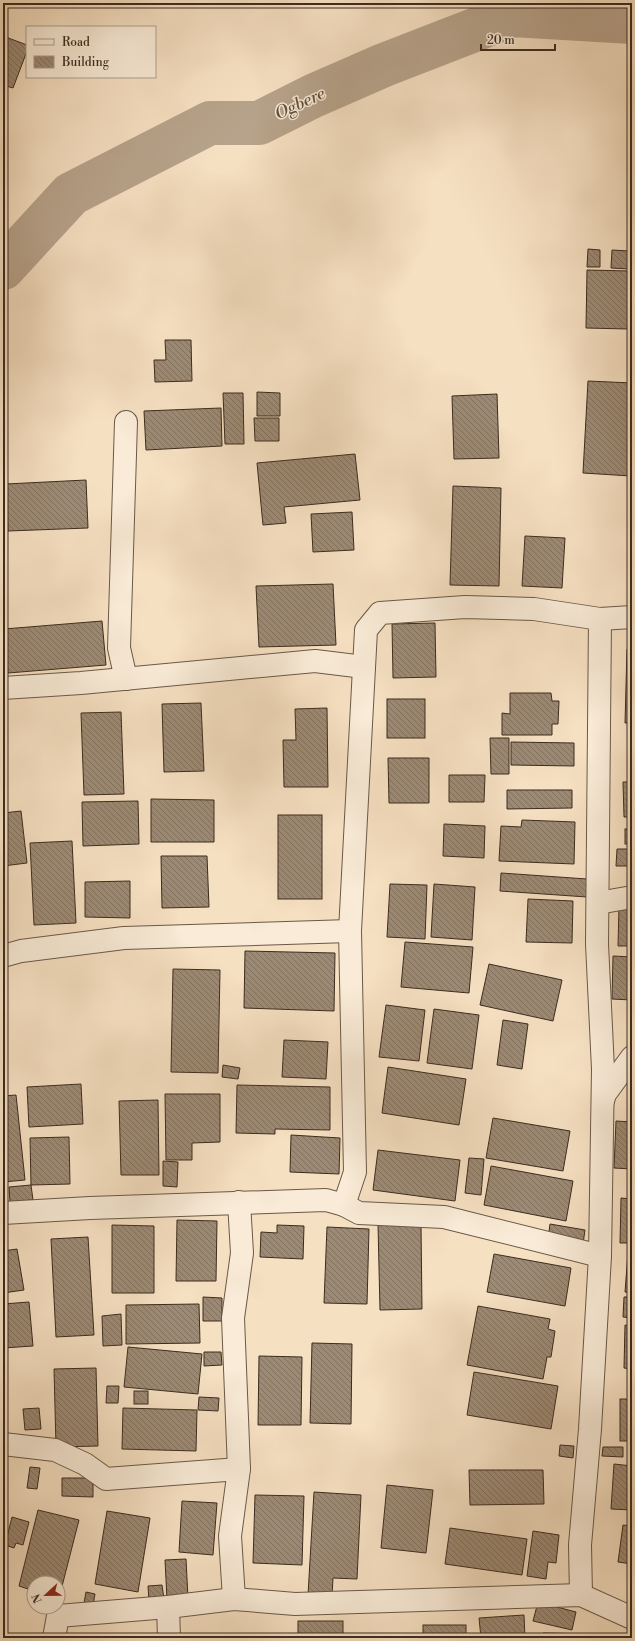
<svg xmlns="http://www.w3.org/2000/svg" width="635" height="1641" font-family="'Libre Bodoni',serif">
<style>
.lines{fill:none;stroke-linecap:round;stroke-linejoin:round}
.river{stroke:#b7a38b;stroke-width:44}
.building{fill:url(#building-back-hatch);stroke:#3c2c1f}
.minor-casing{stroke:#6a5948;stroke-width:24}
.minor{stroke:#f9ebd7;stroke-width:22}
.labels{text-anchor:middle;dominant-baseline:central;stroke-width:3;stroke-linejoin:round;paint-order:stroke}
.water-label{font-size:17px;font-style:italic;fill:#61503f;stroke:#f9ebd7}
</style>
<defs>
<pattern id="building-back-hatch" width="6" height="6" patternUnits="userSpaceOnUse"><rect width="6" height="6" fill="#9d8a74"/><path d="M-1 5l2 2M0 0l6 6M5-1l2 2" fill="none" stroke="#81715f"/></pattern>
</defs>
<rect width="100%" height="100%" fill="#f6e0c2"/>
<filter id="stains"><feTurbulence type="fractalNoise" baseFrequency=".005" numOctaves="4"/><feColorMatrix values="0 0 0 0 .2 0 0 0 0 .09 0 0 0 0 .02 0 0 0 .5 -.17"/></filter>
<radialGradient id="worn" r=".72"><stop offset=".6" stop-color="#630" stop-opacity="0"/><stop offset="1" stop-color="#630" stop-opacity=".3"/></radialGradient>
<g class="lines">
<!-- river -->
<path class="river" d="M3 268 71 194 210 123H259L313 96 384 65 513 15 632 22"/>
</g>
<!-- building -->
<g class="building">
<path d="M3 36 27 45V51L13 88 3 85Z"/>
<path d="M588 249 600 250V267H587Z"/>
<path d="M612 250 629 251V269L611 268Z"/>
<path d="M587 270 629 271 628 329 586 328Z"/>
<path d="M165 340H191L192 381 155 382 154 360H166Z"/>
<path d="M588 381 632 383 631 476 583 473Z"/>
<path d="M257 392 280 393V416H257Z"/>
<path d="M223 393H243L244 444H225Z"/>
<path d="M497 394 499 458 454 459 452 396Z"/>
<path d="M221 408 222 446 146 450 144 411Z"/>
<path d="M254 418H279V441H255Z"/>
<path d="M355 454 360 500 284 507 286 523 263 525 257 463Z"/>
<path d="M86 480 88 528 8 531 6 484Z"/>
<path d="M453 486 501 488 499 586 450 585Z"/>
<path d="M352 512 354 550 313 552 311 514Z"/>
<path d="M525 536 565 538 562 588 522 586Z"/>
<path d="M333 584 336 645 259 647 256 586Z"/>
<path d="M102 621 106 665 8 673 4 629Z"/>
<path d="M435 623 436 677 393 678 392 624Z"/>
<path d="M627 649H632V723H625Z"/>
<path d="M510 693H551L552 701H559L558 724H552V735H502V713L510 714Z"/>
<rect x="387" y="699" width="38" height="39"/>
<path d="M201 703 204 771 164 772 162 704Z"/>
<path d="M327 708 328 787H284L283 740H296L295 709Z"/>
<path d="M121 712 124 794 84 795 81 713Z"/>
<path d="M490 738H509V774H491Z"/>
<path d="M511 742 574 743V766L511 765Z"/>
<path d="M388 758H429V803H389Z"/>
<path d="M449 775H485L484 802H449Z"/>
<path d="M623 782H632V817H624Z"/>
<path d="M507 790H572V808L507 809Z"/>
<path d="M151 799 214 800V842H151Z"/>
<path d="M138 801 139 844 83 846 82 802Z"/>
<path d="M21 811 27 863 3 866V813Z"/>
<rect x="278" y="815" width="44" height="84"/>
<path d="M522 820 575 822 574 864 499 861 501 826 521 827Z"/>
<path d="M444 824 485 826 484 858 443 856Z"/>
<rect x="625" y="829" width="7" height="15"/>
<path d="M72 841 76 923 34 925 30 843Z"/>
<path d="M617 849H632V866H616Z"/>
<path d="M161 856H207L209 907 162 908Z"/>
<path d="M501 873 587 879V897L500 891Z"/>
<path d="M130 881V918L85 917V882Z"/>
<path d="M390 884 427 885 425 939 387 937Z"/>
<path d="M434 884 475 887 472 940 431 937Z"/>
<path d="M528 899 573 901 572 943 526 942Z"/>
<path d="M619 906 632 907V946H618Z"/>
<path d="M405 942 473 947 469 993 401 987Z"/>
<path d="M245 951 335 953 334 1011 244 1008Z"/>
<path d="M613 956 632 957V1000L612 999Z"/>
<path d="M489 964 562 980 553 1021 480 1005Z"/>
<path d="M173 969 220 970 218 1073 171 1072Z"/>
<path d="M386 1005 425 1010 419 1061 379 1057Z"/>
<path d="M434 1009 479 1015 472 1069 427 1063Z"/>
<path d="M503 1020 528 1024 522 1069 497 1065Z"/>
<path d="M284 1040 328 1042 326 1079 282 1077Z"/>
<path d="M223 1065 240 1068 238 1079 222 1077Z"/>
<path d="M388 1067 466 1079 459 1125 382 1113Z"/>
<path d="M81 1084 83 1124 29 1127 27 1087Z"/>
<path d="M237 1085 330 1087V1130L275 1129V1134L236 1133Z"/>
<path d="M165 1094H220V1142L192 1143V1160H166Z"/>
<path d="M16 1095 25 1180 3 1182V1096Z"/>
<path d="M158 1100 159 1175H121L119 1101Z"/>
<path d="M493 1118 570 1131 563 1171 486 1158Z"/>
<path d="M616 1121 632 1122V1169L614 1168Z"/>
<path d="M291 1135 340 1138 339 1174 290 1172Z"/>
<path d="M69 1137 70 1184 31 1185 30 1138Z"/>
<path d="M378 1150 460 1160 455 1201 373 1190Z"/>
<path d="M469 1158 484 1159 481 1195 465 1193Z"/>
<path d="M163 1161 178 1162 177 1187 163 1186Z"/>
<path d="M491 1166 573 1181 566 1221 484 1205Z"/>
<path d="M31 1185 33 1200 10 1202 9 1187Z"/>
<path d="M621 1198 632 1199V1243H620Z"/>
<path d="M177 1220 217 1221 216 1281H176Z"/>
<path d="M378 1224H421L422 1309 380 1310Z"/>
<path d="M550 1224 585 1230 583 1244 548 1239Z"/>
<path d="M112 1225 154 1226V1293H112Z"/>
<path d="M277 1225 304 1226 303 1259 260 1257 261 1232 277 1233Z"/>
<path d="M327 1227 369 1229 367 1304 324 1303Z"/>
<path d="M88 1237 94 1335 56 1337 51 1239Z"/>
<path d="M17 1249 24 1290 3 1293V1251Z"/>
<path d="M628 1253 632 1254V1293L625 1292Z"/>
<path d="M494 1254 571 1268 565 1306 487 1292Z"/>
<path d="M203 1297 222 1298V1321H203Z"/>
<path d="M624 1297H632V1318L623 1317Z"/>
<path d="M29 1302 33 1346 3 1348V1304Z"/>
<path d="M199 1304 200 1343 126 1344V1305Z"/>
<path d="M478 1306 550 1319 548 1329 555 1331 551 1357H547L543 1379 467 1365Z"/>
<path d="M121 1314 122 1345 103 1346 102 1316Z"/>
<path d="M625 1325 632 1326V1369L624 1368Z"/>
<path d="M312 1343 352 1344 351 1424 310 1423Z"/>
<path d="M128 1347 202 1354 198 1394 124 1387Z"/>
<path d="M204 1352H221L222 1365 204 1366Z"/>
<path d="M259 1356 302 1357 301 1425H258Z"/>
<path d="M96 1368 98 1446 56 1447 54 1369Z"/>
<path d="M474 1372 558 1386 551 1429 467 1415Z"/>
<path d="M107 1386H119L118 1403H106Z"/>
<rect x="134" y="1391" width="14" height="13"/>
<path d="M199 1397 219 1398 218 1411 198 1410Z"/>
<rect x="620" y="1399" width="12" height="42"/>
<path d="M39 1408 41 1429 25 1430 23 1409Z"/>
<path d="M123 1408 197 1410 196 1451 122 1449Z"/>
<path d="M560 1445 574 1446 573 1458 559 1456Z"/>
<path d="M603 1447H623V1457L602 1456Z"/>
<path d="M3 1455H7L6 1496H3Z"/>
<path d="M614 1464 632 1466V1510L611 1509Z"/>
<path d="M30 1467 40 1468 37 1489 27 1488Z"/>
<path d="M469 1470H543L544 1504 470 1505Z"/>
<path d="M62 1478H93V1497L62 1496Z"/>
<path d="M387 1485 433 1490 426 1553 381 1548Z"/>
<path d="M314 1492 361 1495 357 1579 333 1578 332 1596 308 1595Z"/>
<path d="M255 1495 304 1496 302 1565 253 1563Z"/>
<path d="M182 1501 217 1503 213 1555 179 1552Z"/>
<path d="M38 1510 79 1520 59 1598 58 1583H34V1591L19 1586Z"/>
<path d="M107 1511 150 1518 138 1592 95 1584Z"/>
<path d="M12 1517 29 1522 23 1545 16 1543 14 1548 5 1545Z"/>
<path d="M623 1525 632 1526V1572V1564L618 1562Z"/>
<path d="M450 1528 527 1539 522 1575 445 1564Z"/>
<path d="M533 1531 559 1535 556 1563 548 1562 546 1579 527 1576Z"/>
<path d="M186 1559 188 1598 167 1599 165 1560Z"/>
<path d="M162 1585 164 1599 149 1601 148 1586Z"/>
<path d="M86 1592 95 1594 93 1605 84 1603Z"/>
<path d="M538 1602 576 1612 572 1630 533 1621Z"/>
<path d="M524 1615 525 1638H481L479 1618Z"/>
<rect x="298" y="1621" width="45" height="17"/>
<rect x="423" y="1625" width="43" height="13"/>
<path d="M543 1633 594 1634V1638H543Z"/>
<path d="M76 1634 108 1638H76Z"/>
</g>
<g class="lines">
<!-- minor casing -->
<g class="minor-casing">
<g id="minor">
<path d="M126 679 119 648 126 422"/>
<path d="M3 688 81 683 315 661 364 667"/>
<path d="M598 903 632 897"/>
<path d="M3 956 21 951 124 938 350 931"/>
<path d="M603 1101 605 1094 632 1057"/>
<path d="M344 1205 355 1172 350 931 366 630 380 613 465 607 534 609 600 619 632 617"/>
<path d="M3 1213 90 1208 326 1200 344 1205 359 1213 444 1217 600 1256"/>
<path d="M3 1444 55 1450 85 1464 106 1479 239 1469"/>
<path d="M581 1595 580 1545 590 1429 600 1256 603 1069 597 944 600 619"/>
<path d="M234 1599 230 1536 239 1469 233 1318 242 1253 239 1202"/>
<path d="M168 1607 169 1638"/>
<path d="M54 1638 58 1616 168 1607 234 1599 295 1604 581 1595 632 1618"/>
</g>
</g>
<!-- minor -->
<use href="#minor" class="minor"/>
</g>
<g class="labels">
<!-- water labels -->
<g class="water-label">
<text transform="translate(300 104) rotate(-25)">Ogbere</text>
</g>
</g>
<!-- margin -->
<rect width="635" height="1641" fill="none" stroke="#f6e0c2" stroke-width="16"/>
<rect x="4" y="4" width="627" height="1633" fill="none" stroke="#3c2c1f" stroke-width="2"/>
<rect x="8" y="8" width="619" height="1625" fill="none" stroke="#3c2c1f"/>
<!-- legend -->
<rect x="26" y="26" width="130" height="52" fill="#f9ebd7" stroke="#ad9f8d"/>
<rect x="34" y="39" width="20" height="6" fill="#f9ebd7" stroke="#ad9f8d"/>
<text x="62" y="46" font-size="12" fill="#3c2c1f">Road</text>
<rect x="34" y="56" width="20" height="12" fill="url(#building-back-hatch)" stroke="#ad9f8d"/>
<text x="62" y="66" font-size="12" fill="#3c2c1f">Building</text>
<!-- north arrow -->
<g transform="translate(46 1595) rotate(248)"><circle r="19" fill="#f9ebd7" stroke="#ad9f8d"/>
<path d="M0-3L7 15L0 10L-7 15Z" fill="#8f2418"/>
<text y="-6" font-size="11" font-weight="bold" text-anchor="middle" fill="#3c2c1f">N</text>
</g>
<!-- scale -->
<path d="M481 44v6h74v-6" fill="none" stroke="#3c2c1f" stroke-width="2"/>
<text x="487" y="44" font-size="12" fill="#3c2c1f" stroke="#f9ebd7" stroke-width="3" paint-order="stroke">20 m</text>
<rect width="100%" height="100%" filter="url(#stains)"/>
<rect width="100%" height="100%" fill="url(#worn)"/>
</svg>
